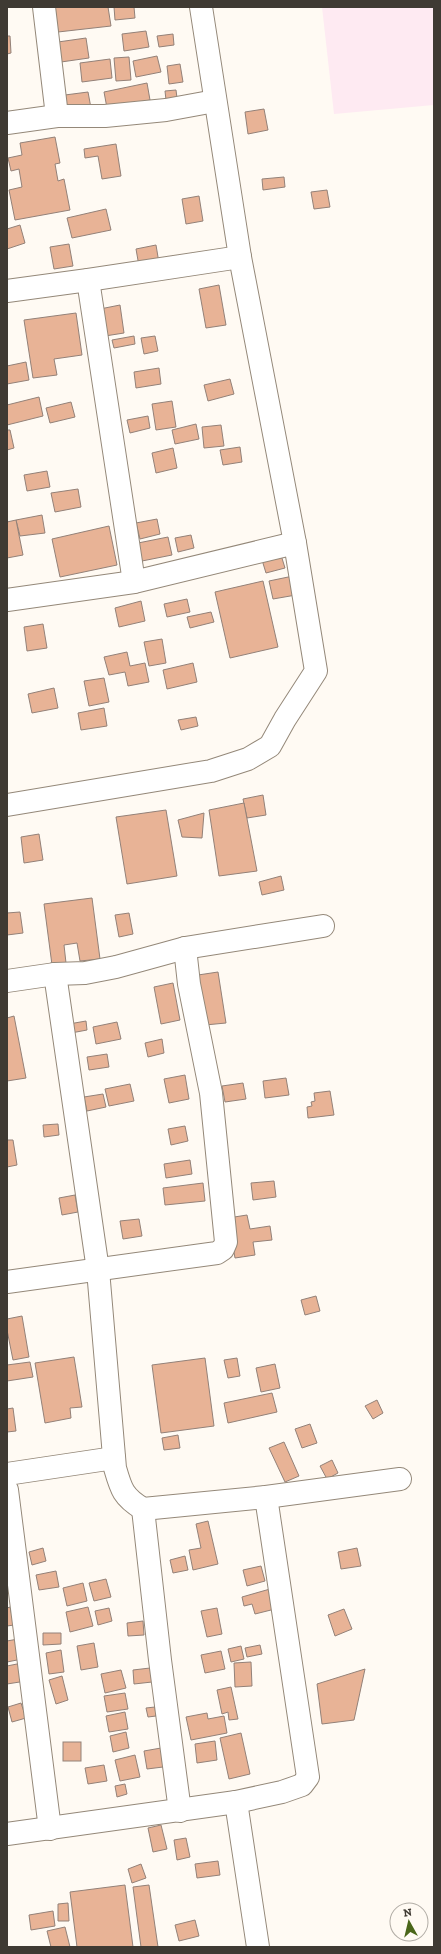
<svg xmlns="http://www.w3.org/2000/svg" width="441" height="1954" font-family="'Zilla Slab',serif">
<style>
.commercial{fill:#feeaf2}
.building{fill:#e8b396;stroke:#938178}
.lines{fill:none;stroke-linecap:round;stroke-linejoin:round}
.street-casing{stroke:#948879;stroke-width:24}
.street{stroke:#fff;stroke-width:22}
</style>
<rect width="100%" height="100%" fill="#fffaf3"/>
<!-- commercial -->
<path class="commercial" d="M322 7H434V105L334 114Z"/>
<!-- building -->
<g class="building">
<path d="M55 7H108L111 26 58 32Z"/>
<path d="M114 7H134L135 18 115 20Z"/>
<path d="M146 31 149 47 124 51 122 34Z"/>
<path d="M173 34 174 45 159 47 157 36Z"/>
<path d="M7 36H10L11 53 7 54Z"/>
<path d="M86 38 89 58 61 62 58 42Z"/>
<path d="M157 56 161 72 136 77 133 61Z"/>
<path d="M129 57 131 80 116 81 114 58Z"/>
<path d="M110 59 112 78 82 82 80 63Z"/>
<path d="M180 64 183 82 169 84 167 66Z"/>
<path d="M147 83 150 100 107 108 104 92Z"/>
<path d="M176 90 177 98 166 100 165 91Z"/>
<path d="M88 92 91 108 68 112 65 95Z"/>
<path d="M264 109 268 130 248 134 245 112Z"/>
<path d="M55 137 60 163 55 164 58 181 64 179 70 210 15 220 9 190 22 187 19 169 11 171 8 158 22 155 20 143Z"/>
<path d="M116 144 121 176 102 179 98 156 85 158 84 149Z"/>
<path d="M284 177 285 187 263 190 262 179Z"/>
<path d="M327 190 330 207 314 209 311 192Z"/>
<path d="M199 196 203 221 186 224 182 199Z"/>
<path d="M106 209 111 230 72 238 67 218Z"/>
<path d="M20 225 25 243 7 249V229Z"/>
<path d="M69 244 73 266 54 269 50 247Z"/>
<path d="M156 245 159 263 139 266 136 249Z"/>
<path d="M219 285 226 325 206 328 199 289Z"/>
<path d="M120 305 124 333 105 336 100 309Z"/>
<path d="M76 313 82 355 54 359 57 375 33 378 24 320Z"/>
<path d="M134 336 135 344 114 348 112 340Z"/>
<path d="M155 336 158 351 144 354 141 338Z"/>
<path d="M26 362 29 380 7 384V366Z"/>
<path d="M159 368 161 384 136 388 134 372Z"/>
<path d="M230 379 234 394 208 401 204 385Z"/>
<path d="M39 397 43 416 7 425V405Z"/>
<path d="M172 401 176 427 156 430 152 404Z"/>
<path d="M71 402 75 417 50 423 46 408Z"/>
<path d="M148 416 150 428 130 433 127 420Z"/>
<path d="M196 424 199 439 175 444 172 430Z"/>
<path d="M221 425 224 446 204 448 202 427Z"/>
<path d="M7 430H10L14 448 7 450Z"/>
<path d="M240 447 242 462 223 465 220 450Z"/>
<path d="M173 448 177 468 156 473 152 453Z"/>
<path d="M47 471 50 487 27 491 24 475Z"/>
<path d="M78 489 81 507 55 512 51 493Z"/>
<path d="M42 515 45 533 20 536 16 520Z"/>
<path d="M157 519 160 534 140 539 136 523Z"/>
<path d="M16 520 23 555 7 558V522Z"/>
<path d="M109 526 117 565 60 577 52 539Z"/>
<path d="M191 535 194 548 178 552 175 538Z"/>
<path d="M168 537 172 555 142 561 138 543Z"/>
<path d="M281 555 285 568 266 573 262 560Z"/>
<path d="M293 576 296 595 273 599 269 581Z"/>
<path d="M263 581 278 647 230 658 215 592Z"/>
<path d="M187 599 190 612 167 617 164 604Z"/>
<path d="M141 601 145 621 119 627 115 608Z"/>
<path d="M211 612 214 622 190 628 187 617Z"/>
<path d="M43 624 47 648 27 651 24 627Z"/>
<path d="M162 639 166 663 149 666 144 642Z"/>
<path d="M127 652 130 666 145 663 149 682 128 686 125 672 109 675 104 657Z"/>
<path d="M193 663 197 682 167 689 163 670Z"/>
<path d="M104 678 109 702 89 706 84 681Z"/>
<path d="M54 688 58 708 32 713 28 694Z"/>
<path d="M104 708 107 726 81 730 78 713Z"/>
<path d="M196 717 198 726 181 730 178 720Z"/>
<path d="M263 795 266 815 247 818 243 799Z"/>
<path d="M244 803 257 871 219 876 209 810Z"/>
<path d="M166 810 177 876 127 884 116 817Z"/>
<path d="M204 813 202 838 182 837 178 820Z"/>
<path d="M39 834 43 860 24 863 21 837Z"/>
<path d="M281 876 284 890 262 895 259 882Z"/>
<path d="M92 898 100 959 80 961 77 943 64 945 66 963 52 965 44 904Z"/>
<path d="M20 912 23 933 7 935V913Z"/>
<path d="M129 913 133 934 119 937 115 915Z"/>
<path d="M218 972 226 1023 205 1025 198 975Z"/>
<path d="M173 983 180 1020 161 1024 154 987Z"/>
<path d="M14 1016 26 1078 7 1081V1018Z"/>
<path d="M86 1021 87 1030 71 1033 69 1024Z"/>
<path d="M117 1022 121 1039 96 1044 93 1027Z"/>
<path d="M162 1039 164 1053 148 1057 145 1043Z"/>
<path d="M107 1054 109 1067 89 1070 87 1057Z"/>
<path d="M185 1075 189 1099 169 1103 164 1079Z"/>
<path d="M286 1078 289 1095 265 1098 263 1081Z"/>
<path d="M243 1083 246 1099 225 1102 222 1086Z"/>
<path d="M130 1084 134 1101 109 1106 105 1089Z"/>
<path d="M330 1091 334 1115 308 1118 307 1107 312 1106 311 1102 315 1101 314 1093Z"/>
<path d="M103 1094 106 1107 87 1111 84 1097Z"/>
<path d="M58 1124 59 1135 44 1137 43 1125Z"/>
<path d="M185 1126 188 1141 171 1145 168 1129Z"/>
<path d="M7 1140H13L17 1165 7 1167Z"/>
<path d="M190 1160 192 1174 166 1178 164 1164Z"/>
<path d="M274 1181 276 1197 253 1200 251 1183Z"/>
<path d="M203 1183 205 1201 165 1205 163 1188Z"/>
<path d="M75 1195 78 1212 62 1215 59 1198Z"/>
<path d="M247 1215 250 1229 270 1226 272 1240 253 1242 255 1255 235 1258 228 1218Z"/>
<path d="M139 1219 142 1236 123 1239 120 1221Z"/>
<path d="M316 1296 320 1311 305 1315 301 1300Z"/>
<path d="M22 1316 29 1357 13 1360 7 1330V1319Z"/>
<path d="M74 1357 82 1407 70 1408 71 1418 45 1423 35 1363Z"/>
<path d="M205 1358 214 1426 161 1433 152 1365Z"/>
<path d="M237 1358 240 1376 228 1378 224 1360Z"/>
<path d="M30 1362 33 1377 7 1381V1365Z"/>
<path d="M275 1364 280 1388 261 1392 256 1368Z"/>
<path d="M272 1393 277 1412 228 1423 224 1403Z"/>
<path d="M377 1400 383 1413 373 1419 365 1406Z"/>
<path d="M13 1408 16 1431 7 1432V1409Z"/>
<path d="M310 1424 317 1443 302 1448 295 1429Z"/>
<path d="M178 1435 180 1448 164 1450 162 1438Z"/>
<path d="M284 1442 299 1476 285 1482 269 1448Z"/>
<path d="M332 1460 338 1473 327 1479 320 1466Z"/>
<path d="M208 1521 218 1564 193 1570 189 1550 201 1548 196 1524Z"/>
<path d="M43 1548 46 1561 32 1565 29 1552Z"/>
<path d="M357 1548 361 1566 341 1569 338 1552Z"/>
<path d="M185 1556 188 1570 173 1573 170 1560Z"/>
<path d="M261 1566 265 1581 247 1586 243 1570Z"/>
<path d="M56 1571 59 1587 39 1590 36 1575Z"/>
<path d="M106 1579 111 1597 94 1601 89 1583Z"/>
<path d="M83 1583 87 1601 67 1606 63 1588Z"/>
<path d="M270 1589 275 1609 255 1614 252 1604 244 1606 242 1597Z"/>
<path d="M10 1607 14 1625 7 1626V1608Z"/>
<path d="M88 1607 93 1626 70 1632 66 1612Z"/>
<path d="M109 1608 112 1621 98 1625 95 1611Z"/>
<path d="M217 1608 222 1634 207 1637 201 1611Z"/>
<path d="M344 1609 352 1629 335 1636 328 1615Z"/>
<path d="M143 1621 144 1635 128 1636 127 1623Z"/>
<path d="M43 1633H61V1644L43 1645Z"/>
<path d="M18 1639 22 1659 7 1662V1641Z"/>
<path d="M94 1643 98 1667 81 1670 77 1646Z"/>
<path d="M260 1645 262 1654 247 1657 245 1648Z"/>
<path d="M241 1646 244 1659 231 1662 228 1649Z"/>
<path d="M61 1650 64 1672 49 1674 46 1653Z"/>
<path d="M221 1651 225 1669 205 1673 201 1655Z"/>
<path d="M251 1662 252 1686 235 1687 234 1663Z"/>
<path d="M22 1663 26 1681 7 1684V1666Z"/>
<path d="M150 1668 152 1682 134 1684 133 1670Z"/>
<path d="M365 1669 354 1720 322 1724 317 1684Z"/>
<path d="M121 1670 126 1688 105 1693 101 1674Z"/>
<path d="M62 1676 68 1700 56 1704 49 1680Z"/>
<path d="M231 1687 238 1719 229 1720 228 1712 222 1714 217 1690Z"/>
<path d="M125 1693 128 1709 107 1712 104 1696Z"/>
<path d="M21 1703 26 1718 12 1722 8 1707Z"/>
<path d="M155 1707 156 1716 148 1717 146 1708Z"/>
<path d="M125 1712 128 1729 109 1732 106 1716Z"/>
<path d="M207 1713 208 1719 224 1716 227 1733 191 1740 186 1717Z"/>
<path d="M126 1732 129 1748 113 1752 110 1736Z"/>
<path d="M241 1733 250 1774 229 1779 220 1738Z"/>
<path d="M215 1741 217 1760 197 1763 195 1744Z"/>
<rect x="63" y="1742" width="18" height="19"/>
<path d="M161 1748 163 1767 147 1769 144 1751Z"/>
<path d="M135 1755 140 1777 120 1781 115 1760Z"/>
<path d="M104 1765 107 1781 88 1784 85 1768Z"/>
<path d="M125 1784 127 1794 117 1797 115 1786Z"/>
<path d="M161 1825 167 1849 153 1852 148 1828Z"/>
<path d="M186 1838 190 1857 177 1860 174 1840Z"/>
<path d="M218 1861 220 1875 197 1878 195 1864Z"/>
<path d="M141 1864 146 1878 132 1883 128 1869Z"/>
<path d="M125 1885 133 1947H77L70 1892Z"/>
<path d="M149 1885 158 1947H141L133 1887Z"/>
<path d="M68 1903 69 1921H58V1904Z"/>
<path d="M53 1911 55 1926 31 1930 29 1915Z"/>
<path d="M195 1920 199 1936 179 1941 175 1925Z"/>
<path d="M65 1927 70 1947H51L47 1931Z"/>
</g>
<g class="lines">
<!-- street casing -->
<g class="street-casing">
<g id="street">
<path d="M44 7 57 116"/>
<path d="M7 123 57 116H105L166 110 215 101"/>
<path d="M88 280 134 582"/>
<path d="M7 291 88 280 240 257"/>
<path d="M7 600 134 582 295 543"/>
<path d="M7 805 211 771 248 759 270 746 285 719 316 671 295 543 240 257 201 7"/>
<path d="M55 974 98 1270 115 1468C121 1489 123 1497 143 1509L266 1497 400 1479"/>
<path d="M7 981 55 974 85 973 116 967 185 948 323 926"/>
<path d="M7 1282 217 1253 223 1249 226 1242 211 1093 189 984 185 948"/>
<path d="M7 1474 114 1458"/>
<path d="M7 1490 50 1829"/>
<path d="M143 1509 160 1660 180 1811"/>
<path d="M236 1802 258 1947"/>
<path d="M7 1834 236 1802 282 1792 302 1785 308 1777 266 1497"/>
</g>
</g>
<!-- street -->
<use href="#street" class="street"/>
</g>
<!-- border -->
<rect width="441" height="1954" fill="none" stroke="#3f3a33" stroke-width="16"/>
<!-- north arrow -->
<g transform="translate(409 1922) rotate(352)"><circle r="19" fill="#fffaf3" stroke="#b2ada6"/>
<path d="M0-3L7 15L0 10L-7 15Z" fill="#4a6619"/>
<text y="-6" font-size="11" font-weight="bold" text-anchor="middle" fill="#3f3a33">N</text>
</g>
</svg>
